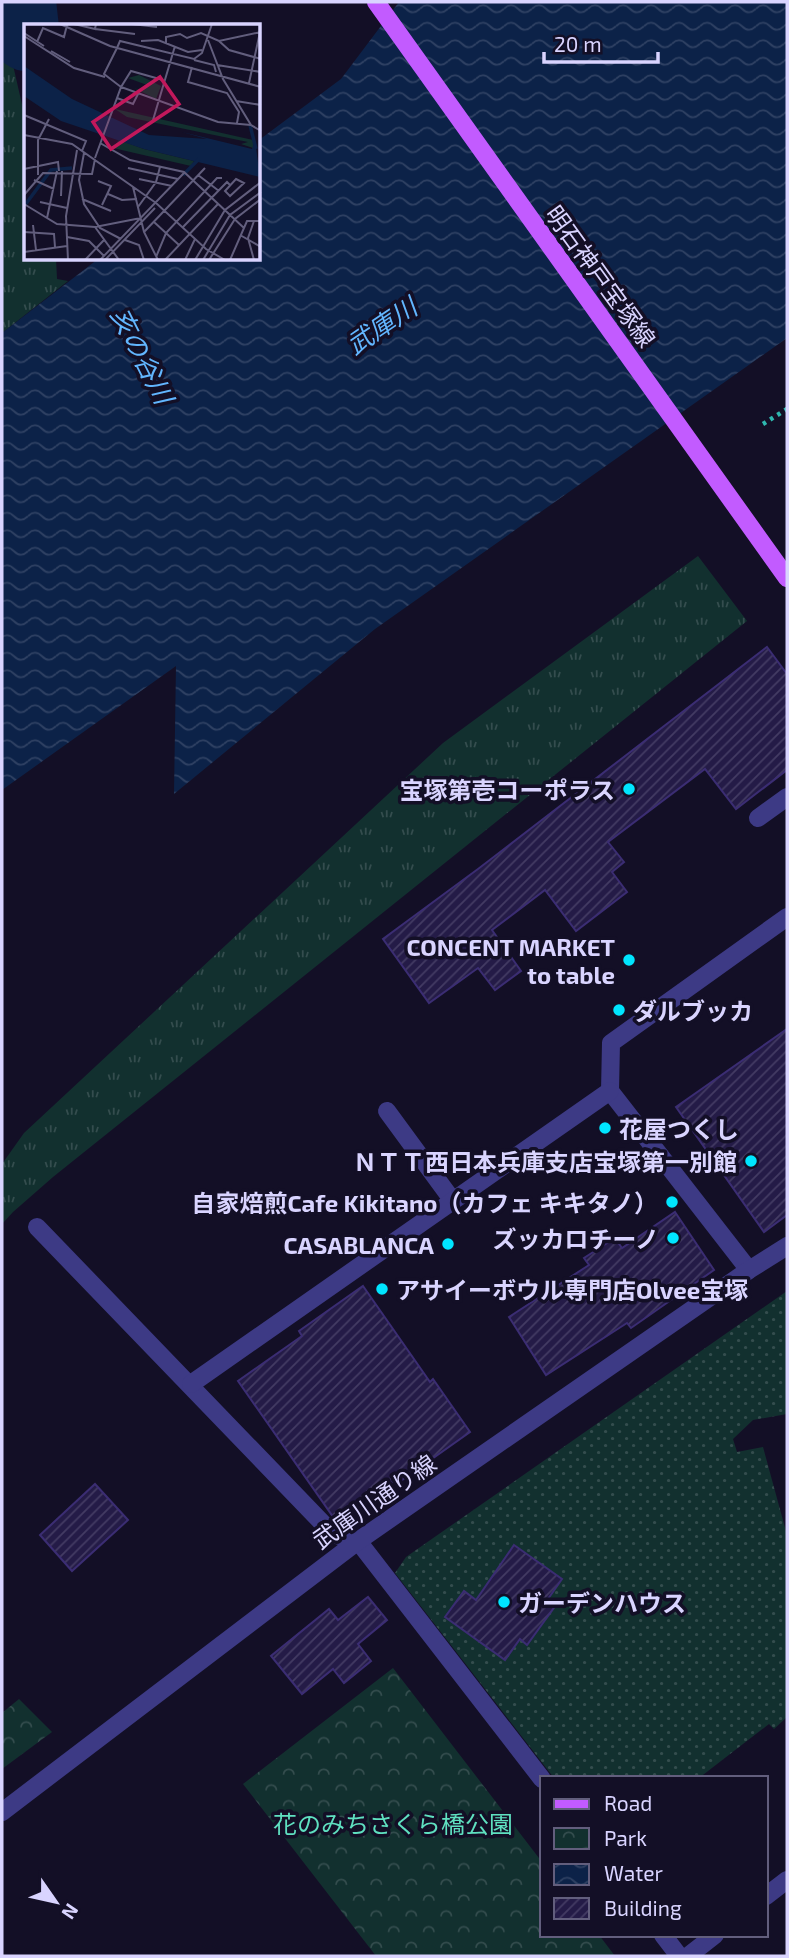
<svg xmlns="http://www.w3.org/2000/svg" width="789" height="1958" font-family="'Exo 2','Noto Sans JP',sans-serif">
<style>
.grass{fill:url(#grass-tufts)}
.park{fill:url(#park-crowns)}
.garden{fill:url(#garden-dots)}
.water{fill:url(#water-waves)}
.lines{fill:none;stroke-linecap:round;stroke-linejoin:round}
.river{stroke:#0c2248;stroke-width:68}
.building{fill:url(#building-hatch);stroke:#3b2d73;stroke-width:2}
.path{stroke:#2fb8b0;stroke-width:4.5;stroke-dasharray:3.5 5;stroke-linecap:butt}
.minor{stroke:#3d3a85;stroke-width:18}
.tertiary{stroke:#3d3a85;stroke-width:18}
.primary{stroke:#c25bff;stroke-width:18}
.poi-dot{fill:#00e5ff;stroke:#130f26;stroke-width:2.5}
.labels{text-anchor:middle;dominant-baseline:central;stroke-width:7;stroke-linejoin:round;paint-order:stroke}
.street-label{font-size:24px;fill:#d9d4ff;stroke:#130f26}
.poi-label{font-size:24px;font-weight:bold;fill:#d9d4ff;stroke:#130f26;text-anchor:end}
.park-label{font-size:24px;fill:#5fe0c0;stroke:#130f26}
.water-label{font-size:26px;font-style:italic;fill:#62b6ff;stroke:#130f26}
.inset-river{fill:none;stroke:#0c2248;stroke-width:3.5}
.inset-road{fill:none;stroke:#625e7d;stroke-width:2}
.view{fill:#c2185b;fill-opacity:0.15;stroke:#c2185b;stroke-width:3.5}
.inset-edge{fill:none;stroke:#d9d4ff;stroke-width:3.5}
</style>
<defs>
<pattern id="grass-tufts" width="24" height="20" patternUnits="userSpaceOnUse" patternTransform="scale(1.75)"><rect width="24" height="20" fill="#12302f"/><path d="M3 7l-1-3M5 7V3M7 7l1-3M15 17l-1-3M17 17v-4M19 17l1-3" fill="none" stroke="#344d4e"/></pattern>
<pattern id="park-crowns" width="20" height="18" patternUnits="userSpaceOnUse" patternTransform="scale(1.75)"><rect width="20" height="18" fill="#12302f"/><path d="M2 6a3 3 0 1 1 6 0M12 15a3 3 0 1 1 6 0" fill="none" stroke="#344d4e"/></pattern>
<pattern id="garden-dots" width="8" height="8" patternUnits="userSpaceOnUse" patternTransform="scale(1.75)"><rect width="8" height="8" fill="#12302f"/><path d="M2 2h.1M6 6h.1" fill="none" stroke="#344d4e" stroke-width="1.8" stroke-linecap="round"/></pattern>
<pattern id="water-waves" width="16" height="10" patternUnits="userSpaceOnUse" patternTransform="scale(1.75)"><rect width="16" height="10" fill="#0c2248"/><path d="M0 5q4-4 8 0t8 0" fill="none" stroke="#2f4163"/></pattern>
<pattern id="building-hatch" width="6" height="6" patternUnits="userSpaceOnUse" patternTransform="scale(1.75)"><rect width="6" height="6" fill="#241b47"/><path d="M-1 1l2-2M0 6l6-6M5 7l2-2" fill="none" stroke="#433b63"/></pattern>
</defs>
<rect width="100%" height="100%" fill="#130f26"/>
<!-- grass -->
<g class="grass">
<path d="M10 52 26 122V259H56L57 279 68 281 2 333V60Z"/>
<path d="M698 556 747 621 53 1177 13 1212 2 1224V1164L24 1133 443 743Z"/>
</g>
<!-- park -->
<g class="park">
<path d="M393 1668 542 1862V1935H599L615 1956H376L243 1784Z"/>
<path d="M19 1699 52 1732 2 1769V1713Z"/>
</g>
<!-- garden -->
<path class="garden" d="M787 1291V1414L753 1420 733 1439 737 1452 763 1447 787 1535V1717L774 1729 769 1724 699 1778H554L395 1573 406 1557Z"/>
<!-- water -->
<path class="water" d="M399 2H787V338L375 629 174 794 176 666 2 790V333L98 259H259V140L341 79Z"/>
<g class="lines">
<!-- river -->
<path class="river" d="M22 2 26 37"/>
</g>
<!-- building -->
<g class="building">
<path d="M767 647 787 674V770L736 809 705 769 608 842 624 862 612 872 627 892 576 931 545 890 492 930 521 971 495 990 478 968 429 1003 383 939 478 869Z"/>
<path d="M787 1029V1215L764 1232 676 1107Z"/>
<path d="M675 1212 714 1270 631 1328 627 1323 546 1375 509 1317 589 1265 584 1258 615 1238 622 1248Z"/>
<path d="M363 1286 430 1382 433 1379 470 1432 402 1480 400 1477 336 1521 238 1381 302 1336 299 1331Z"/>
<path d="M95 1484 128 1520 72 1571 40 1535Z"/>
<path d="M514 1545 562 1579 548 1599 556 1605 527 1645 520 1639 505 1660 445 1617 464 1591 476 1600Z"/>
<path d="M368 1597 387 1620 358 1644 371 1661 344 1683 333 1669 302 1694 271 1656 329 1609 338 1620Z"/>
</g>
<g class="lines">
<!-- path -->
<path class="path" d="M763 424 787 409"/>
<!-- minor -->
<g class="minor">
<path d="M758 818 787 797"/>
<path d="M387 1111 453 1201"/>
<path d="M37 1227 333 1534 358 1541 542 1779"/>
<path d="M749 1270 610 1091 611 1043 787 917"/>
<path d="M191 1384 610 1091"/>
<path d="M2 1812 358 1541 749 1270 787 1246"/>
<path d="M663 1935 679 1956"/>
</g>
<!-- tertiary -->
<g class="tertiary">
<path d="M766 1896 787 1880"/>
<path d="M688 1956 715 1935"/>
</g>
<!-- primary -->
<path class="primary" d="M376 2 787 578"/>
</g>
<!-- markers -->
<g class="poi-dot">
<circle cx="629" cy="789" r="7"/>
<circle cx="629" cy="960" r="7"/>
<circle cx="619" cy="1010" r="7"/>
<circle cx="605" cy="1128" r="7"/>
<circle cx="751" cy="1161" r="7"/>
<circle cx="672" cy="1202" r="7"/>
<circle cx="673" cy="1238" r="7"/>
<circle cx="448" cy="1244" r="7"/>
<circle cx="382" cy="1289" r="7"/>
<circle cx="504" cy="1602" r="7"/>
</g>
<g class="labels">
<!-- street labels -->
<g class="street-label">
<text transform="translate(601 276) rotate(54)">明石神戸宝塚線</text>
<text transform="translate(374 1501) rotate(-35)">武庫川通り線</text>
</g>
<!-- poi labels -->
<g class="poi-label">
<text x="615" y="789">宝塚第壱コーポラス</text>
<text x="615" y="946">CONCENT MARKET<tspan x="615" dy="28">to table</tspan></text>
<text x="633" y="1010" text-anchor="start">ダルブッカ</text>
<text x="619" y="1128" text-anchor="start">花屋つくし</text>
<text x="737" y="1161">ＮＴＴ西日本兵庫支店宝塚第一別館</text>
<text x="658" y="1202">自家焙煎Cafe Kikitano（カフェ キキタノ）</text>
<text x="659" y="1238">ズッカロチーノ</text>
<text x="434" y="1244">CASABLANCA</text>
<text x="396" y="1289" text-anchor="start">アサイーボウル専門店Olvee宝塚</text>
<text x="518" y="1602" text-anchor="start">ガーデンハウス</text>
</g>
<!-- park labels -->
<g class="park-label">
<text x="393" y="1823">花のみちさくら橋公園</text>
</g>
<!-- water labels -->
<g class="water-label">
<text transform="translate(381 325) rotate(-34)">武庫川</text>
<text transform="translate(143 355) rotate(63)">亥の谷川</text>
</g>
</g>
<!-- overview -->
<g transform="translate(24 24)">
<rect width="236" height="236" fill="#130f26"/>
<path d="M91 85 229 116V124L217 120 224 118 103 93ZM95 116 120 125 170 137 167 142 89 124Z" fill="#12302f"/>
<path d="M115 51 137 62 132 75 110 64 119 67 123 61 104 54Z" fill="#12302f"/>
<path d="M0 42 48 75 125 111 183 115 158 108 228 125 231 116 236 153 120 125 37 97 0 72Z" fill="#0c2248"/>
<path class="inset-river" d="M226 101 232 125M159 151 175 135M1 181 27 146 48 144"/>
<path class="inset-road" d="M36 0 86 22 237 63M50 0 71 5 72 0M108 0 133 3M71 5 111 10M0 9 20 22M0 12 50 44 81 53M184 16 199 55 227 101 237 107M117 17 134 16 164 28 178 26M195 17 205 26 237 35M13 18 19 4 40 13 43 1M142 19V13L156 10 163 14 177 9 195 17 237 8M93 24 96 17 170 35 178 29 188 0M27 27 46 38M170 36 190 41 192 48M193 41 237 48M168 43 164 58 203 69 215 88 213 99M139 56 107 47 97 63 194 98 227 101M225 59 236 8M93 74 109 80 114 70M212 77 237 81M0 91 62 117 58 127M129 96 151 22M0 111 48 120 132 179 182 225 201 236M76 119 106 136 160 148 220 204M0 129V164M60 129 55 156 60 180 76 204 97 215M71 134 97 63 80 50 93 24M104 144 154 155M0 145 34 138 35 147M14 151V116L25 95M174 151 195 167M115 155 148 162M212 155 220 159 206 172 201 167ZM10 156 30 165M74 157 87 162 78 181M109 163 120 208 134 236M84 170 98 176 113 175M0 171 19 149 68 150 71 135M37 172 38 147M58 175 87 187M16 178 43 184M0 180 33 200 71 203 117 194M114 183 132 158 136 143M23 194 33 147M230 197 224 214 230 236M130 198 155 221M9 201 12 226M71 203 95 236M159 203 203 158 206 161M0 208 30 210 31 223M120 208 181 144M216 211 237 223M43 213 65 217 80 232M101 216 115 221 120 236M0 228 43 222M132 233 142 209 193 154H198M44 236 42 192 53 126M61 236 80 216M76 236 160 149M81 236 131 184M141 236 194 180M161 236 171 215M171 236 201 186 237 158M179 236 206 191 237 168M185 236 211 195 237 175M206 236 223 197H237"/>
<path class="view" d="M136 53 155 80 87 125 69 98Z"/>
<rect width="236" height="236" class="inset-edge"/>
</g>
<!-- border -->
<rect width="789" height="1958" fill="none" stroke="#d9d4ff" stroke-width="7"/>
<!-- legend -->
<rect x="540" y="1776" width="228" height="161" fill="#130f26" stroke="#625e7d" stroke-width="2"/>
<rect x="554" y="1799" width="35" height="10" fill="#c25bff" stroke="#625e7d" stroke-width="2"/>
<text x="604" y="1811" font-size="21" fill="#d9d4ff">Road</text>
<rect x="554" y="1828" width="35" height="21" fill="url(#park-crowns)" stroke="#625e7d" stroke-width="2"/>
<text x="604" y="1846" font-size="21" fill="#d9d4ff">Park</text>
<rect x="554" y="1864" width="35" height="21" fill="url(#water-waves)" stroke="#625e7d" stroke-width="2"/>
<text x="604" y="1881" font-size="21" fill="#d9d4ff">Water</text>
<rect x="554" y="1898" width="35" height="21" fill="url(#building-hatch)" stroke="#625e7d" stroke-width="2"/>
<text x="604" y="1916" font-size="21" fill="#d9d4ff">Building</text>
<!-- north arrow -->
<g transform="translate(56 1902) rotate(124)" stroke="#130f26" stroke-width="5" paint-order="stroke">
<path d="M0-5L12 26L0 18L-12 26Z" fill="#d9d4ff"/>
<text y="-10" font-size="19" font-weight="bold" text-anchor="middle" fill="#d9d4ff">N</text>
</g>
<!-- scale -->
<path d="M544 52v10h114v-10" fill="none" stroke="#d9d4ff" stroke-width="3.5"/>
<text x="554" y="52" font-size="21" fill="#d9d4ff" stroke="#130f26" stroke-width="5" paint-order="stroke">20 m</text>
</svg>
